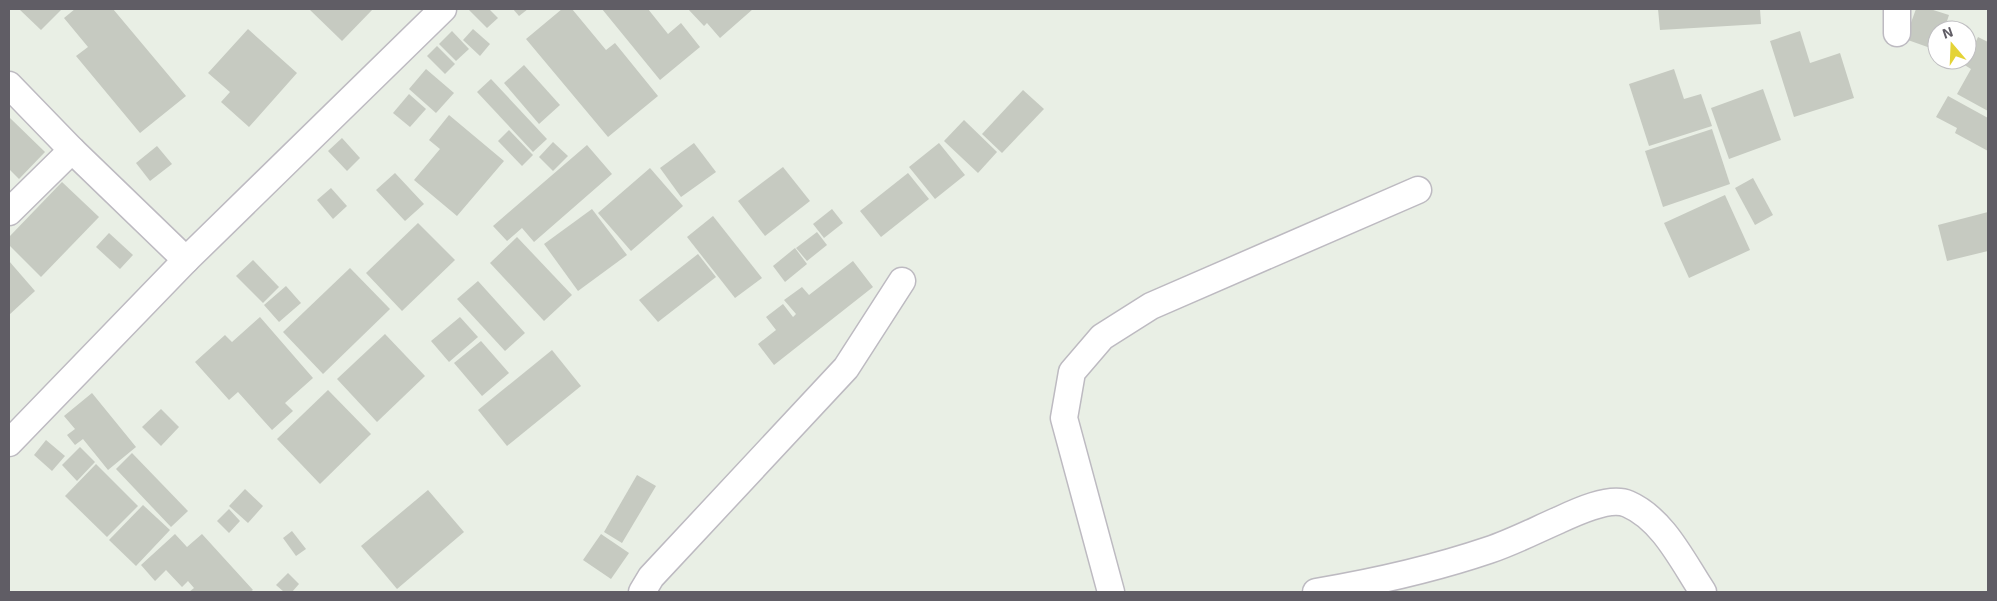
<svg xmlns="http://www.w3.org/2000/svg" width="1997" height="601" font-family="'Exo 2',sans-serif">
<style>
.building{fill:#c6cac1}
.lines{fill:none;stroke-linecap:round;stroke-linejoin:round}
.street-casing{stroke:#bdbac1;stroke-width:29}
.street{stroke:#fff;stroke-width:26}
</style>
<rect width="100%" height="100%" fill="#e9efe5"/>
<!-- building -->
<g class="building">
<path d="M19 9H62L41 30Z"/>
<path d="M75 9H113L186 96 140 133 76 56 88 47 64 18Z"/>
<path d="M309 9H373L342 41Z"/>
<path d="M470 9H489L498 18 487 28 469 10Z"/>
<path d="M513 9H528L519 16Z"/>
<path d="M562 9H572L606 50 615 43 658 96 608 137 526 39Z"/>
<path d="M602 9H648L668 34 681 23 700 47 660 80Z"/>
<path d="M688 9H753L720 38 707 23 704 26Z"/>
<path d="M1658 9H1760L1761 24 1660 30Z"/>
<path d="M1916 9H1930L1949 15 1944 30H1937L1936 50 1905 39Z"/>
<path d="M248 29 297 73 249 127 221 102 230 92 208 73Z"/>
<path d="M473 29 490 44 480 56 463 40Z"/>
<path d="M452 31 469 49 456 61 439 44Z"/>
<path d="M1800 31 1810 63 1840 53 1854 98 1794 117 1770 41Z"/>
<path d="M1978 37 1988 42V111L1957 94 1971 69 1963 64 1967 60Z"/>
<path d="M437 46 455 64 445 74 427 56Z"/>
<path d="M524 65 560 105 539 124 504 83Z"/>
<path d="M426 69 454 93 436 113 409 89Z"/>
<path d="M1674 69 1684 99 1701 94 1712 126 1649 146 1629 84Z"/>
<path d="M491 79 547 139 533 152 477 92Z"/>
<path d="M1763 89 1781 140 1729 159 1711 108Z"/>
<path d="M1023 90 1044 109 1002 153 982 134Z"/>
<path d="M409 94 426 109 410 127 393 113Z"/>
<path d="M1948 96 1988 118V151L1955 133 1957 128 1936 117Z"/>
<path d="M449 115 504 161 457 216 414 180 440 149 429 140Z"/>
<path d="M10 118 45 152 19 179 9 169Z"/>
<path d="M964 120 997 152 978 173 944 141Z"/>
<path d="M1712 129 1730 184 1663 207 1645 151Z"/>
<path d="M509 130 533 155 522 166 498 141Z"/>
<path d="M342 138 360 158 347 171 328 151Z"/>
<path d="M553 142 568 156 553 171 539 157Z"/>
<path d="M694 143 716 172 681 197 660 168Z"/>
<path d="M939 143 965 175 935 199 909 167Z"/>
<path d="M587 145 612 174 534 242 522 228 507 241 493 226Z"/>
<path d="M157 146 172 164 150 181 136 163Z"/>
<path d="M783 167 810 201 765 236 738 201Z"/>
<path d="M650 168 683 206 631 251 598 213Z"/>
<path d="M395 173 424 204 405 221 376 190Z"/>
<path d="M908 173 929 199 881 237 860 211Z"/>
<path d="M1753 178 1773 215 1755 225 1735 188Z"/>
<path d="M62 182 99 217 41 277 9 245V237Z"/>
<path d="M331 188 347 206 333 219 317 200Z"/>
<path d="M1725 195 1750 250 1689 278 1664 223Z"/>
<path d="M592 209 627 255 578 291 544 244Z"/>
<path d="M832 209 843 223 824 238 813 224Z"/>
<path d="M1988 212V251L1947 261 1938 225Z"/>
<path d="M713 216 762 278 735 298 687 237Z"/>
<path d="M418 223 455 260 402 311 366 273Z"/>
<path d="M817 232 827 245 807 261 796 248Z"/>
<path d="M109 233 133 255 120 269 96 247Z"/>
<path d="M517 237 572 295 544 321 490 263Z"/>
<path d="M795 248 807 264 785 282 773 266Z"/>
<path d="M698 254 716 277 658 322 639 300Z"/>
<path d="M253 260 279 287 263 303 236 276Z"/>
<path d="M9 261 35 291 9 315Z"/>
<path d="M853 261 873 287 774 365 758 344 776 330 766 317 783 304 793 317 796 314 784 300 802 287 809 295Z"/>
<path d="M350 268 390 309 323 374 283 332Z"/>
<path d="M478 281 525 333 505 351 457 299Z"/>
<path d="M286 286 301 303 279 322 264 305Z"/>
<path d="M260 317 313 378 285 403 293 411 272 430 238 392 229 400 195 362 225 335 232 342Z"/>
<path d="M460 317 478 337 449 362 431 341Z"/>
<path d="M385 334 425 376 377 422 337 379Z"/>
<path d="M481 341 509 373 482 396 454 363Z"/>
<path d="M552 350 581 386 507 446 478 410Z"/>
<path d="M328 390 371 434 320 484 277 439Z"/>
<path d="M92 393 136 447 108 470 83 439 75 445 67 435 75 429 64 416Z"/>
<path d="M161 409 179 427 161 446 142 427Z"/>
<path d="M46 440 65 456 52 471 34 455Z"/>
<path d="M80 447 95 462 77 481 62 465Z"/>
<path d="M132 453 188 511 171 527 116 469Z"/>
<path d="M96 464 138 506 107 537 65 496Z"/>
<path d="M637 475 656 486 622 543 604 532Z"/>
<path d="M245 489 263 506 248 523 229 506Z"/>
<path d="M428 490 464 532 397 589 361 546Z"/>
<path d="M143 505 170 530 136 566 109 540Z"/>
<path d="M229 509 240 521 229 533 217 521Z"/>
<path d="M292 531 306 549 296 556 283 538Z"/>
<path d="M175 534 187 547 202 534 253 590 250 592H189L194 588 188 581 182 587 166 570 155 581 141 565Z"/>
<path d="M601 534 629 553 611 579 583 560Z"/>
<path d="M288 573 299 584 292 592H284L276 585Z"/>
</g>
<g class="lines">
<!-- street casing -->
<g class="street-casing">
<g id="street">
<path d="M1897 9V33"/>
<path d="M9 85 72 150 186 260"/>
<path d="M9 212 72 150"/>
<path d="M9 443 186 260 443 9"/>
<path d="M642 592 651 577 846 368 902 281"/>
<path d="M1111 592 1064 418 1072 372 1102 337 1151 306 1418 190"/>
<path d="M1316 592C1375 582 1433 569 1489 550 1513 542 1536 530 1559 520 1576 512 1610 496 1628 504 1663 519 1683 562 1703 592"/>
</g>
</g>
<!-- street -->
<use href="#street" class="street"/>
</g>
<!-- border -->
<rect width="1997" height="601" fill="none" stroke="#605d65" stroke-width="20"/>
<!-- north arrow -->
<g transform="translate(1952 45) rotate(341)"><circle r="24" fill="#ffffff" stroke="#bfbec1"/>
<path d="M0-4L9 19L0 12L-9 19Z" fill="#e4d336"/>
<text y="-8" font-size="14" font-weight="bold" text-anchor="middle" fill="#605d65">N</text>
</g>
</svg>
